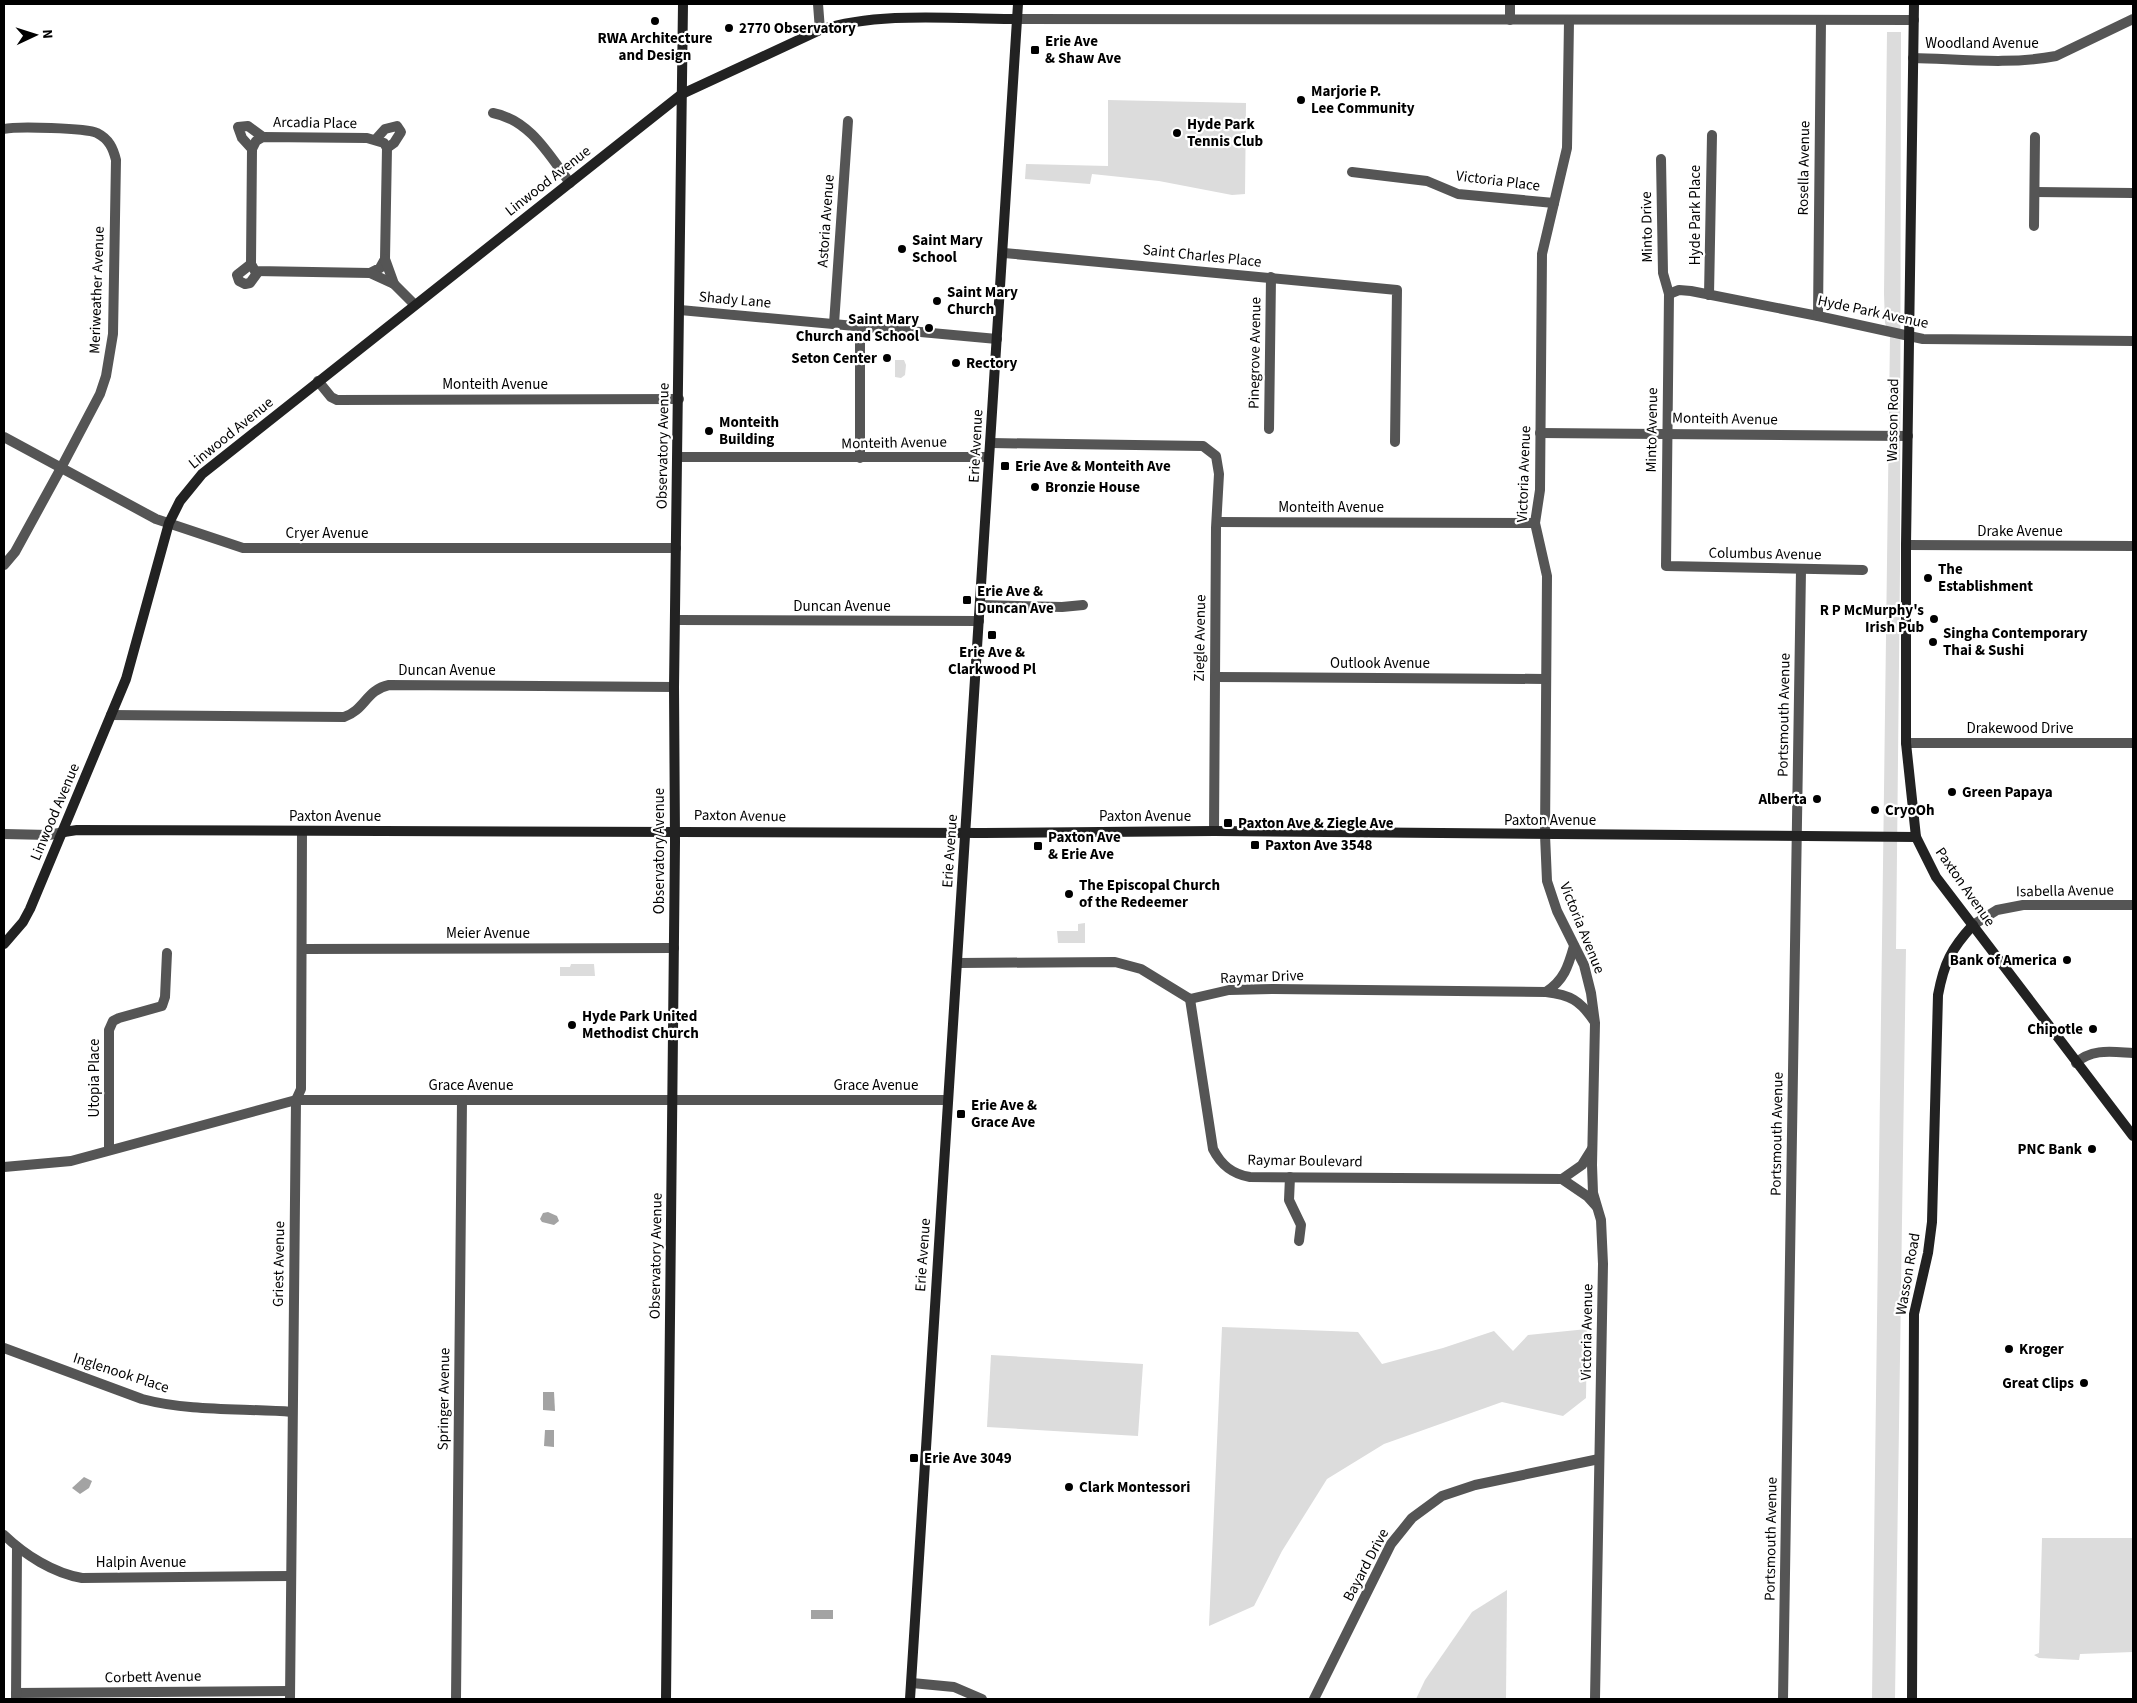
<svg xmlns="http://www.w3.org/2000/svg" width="2137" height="1703" font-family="'Source Sans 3',sans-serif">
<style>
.green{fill:#dcdcdc}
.water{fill:#a3a3a3}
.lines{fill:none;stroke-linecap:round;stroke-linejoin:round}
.street{stroke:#555;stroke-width:10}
.secondary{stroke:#222;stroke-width:10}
.poi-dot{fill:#000;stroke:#fff;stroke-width:2}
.labels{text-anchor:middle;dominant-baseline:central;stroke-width:4.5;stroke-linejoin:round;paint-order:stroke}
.poi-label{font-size:15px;font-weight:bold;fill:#000;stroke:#fff;text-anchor:start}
.street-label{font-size:15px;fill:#000;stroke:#fff}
</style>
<rect width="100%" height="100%" fill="#fff"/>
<!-- green -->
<g class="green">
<path d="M1887 32H1901L1900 569 1896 949H1906L1895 1699H1872L1890 335 1885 323 1884 294Z"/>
<path d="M1108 100 1246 103 1245 194 1232 195 1159 181 1092 174 1090 184 1025 179 1026 164 1108 166Z"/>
<path d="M895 360H904L906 365 905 375 901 378 895 377Z"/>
<path d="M1085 923V943H1058L1057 931H1078V924Z"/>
<path d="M571 964H594L595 976H560V967H570Z"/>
<path d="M1222 1327 1358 1332 1382 1364 1443 1348 1494 1331 1513 1351 1528 1335 1587 1329 1586 1398 1563 1416 1502 1402 1384 1444 1327 1479 1282 1551 1254 1606 1209 1626Z"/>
<path d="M991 1355 1143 1364 1138 1436 987 1427Z"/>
<path d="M2042 1538H2133V1652L2080 1654 2079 1660 2039 1658 2034 1655 2039 1653Z"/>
<path d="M1507 1590 1506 1699H1416L1425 1680 1472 1612Z"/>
</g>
<!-- water -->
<g class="water">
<path d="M548 1212 557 1216 559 1221 554 1225 542 1222 540 1219 543 1213Z"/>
<path d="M543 1392H554L555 1411 543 1410Z"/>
<path d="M545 1430H554V1447L544 1446Z"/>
<path d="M84 1477 92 1481 89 1488 80 1494 72 1488Z"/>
<rect x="811" y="1610" width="22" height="9"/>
</g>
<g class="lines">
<!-- street -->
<g class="street">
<path d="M818 4 820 30"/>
<path d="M1017 19 1914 20"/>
<path d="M1510 20V4"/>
<path d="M1569 21 1567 148 1542 254 1540 490 1535 523 1547 576 1545 835 1547 881 1557 911 1584 965 1591 993 1595 1023 1592 1165 1593 1193 1601 1220 1603 1264 1595 1699"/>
<path d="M1913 58C1959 59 2010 65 2056 56L2133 19"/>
<path d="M493 113C530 120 549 155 570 183"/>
<path d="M4 129C17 126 86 128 97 133 109 139 113 148 116 160L113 334 106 376 100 394 61 468 15 552 4 565"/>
<path d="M263 137 367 138 384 143 387 148 385 259 380 268 370 273 255 271 251 264 252 149 256 141Z"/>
<path d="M376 139 385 129 397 126 401 132 394 143 387 148"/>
<path d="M252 149 242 138 238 127 248 126 263 137"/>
<path d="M1661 159 1663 273 1669 294 1666 566 1863 570"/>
<path d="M1352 172 1427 181 1458 194 1554 203"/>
<path d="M2035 192 2133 193"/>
<path d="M2034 226 2035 137"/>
<path d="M1004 253 1397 290 1395 442"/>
<path d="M385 259 394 284"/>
<path d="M251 264 237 275 239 281 245 284 250 283 258 272"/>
<path d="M370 273 394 284 414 304"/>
<path d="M1669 294 1679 290 1691 291 1818 316 1923 339 2133 341"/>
<path d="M1709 295 1712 135"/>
<path d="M680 310 997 339"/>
<path d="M1818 316 1821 20"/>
<path d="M834 324 848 121"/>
<path d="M318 381 331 397 337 400 679 399"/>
<path d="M1269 429 1271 277"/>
<path d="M1540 433 1908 436"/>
<path d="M4 437 156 519 243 548H676"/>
<path d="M991 443 1203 446 1216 456 1219 474 1216 528 1214 831"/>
<path d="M678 457H989"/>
<path d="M860 458V327"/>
<path d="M1217 522 1535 523"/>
<path d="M1906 545 2133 546"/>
<path d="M980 605 1062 607 1083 605"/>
<path d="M676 620 979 621"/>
<path d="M1215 677 1545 679"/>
<path d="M111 715 344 717C365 710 366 690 389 685L674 687"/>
<path d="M1906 743H2133"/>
<path d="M4 834 49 835 64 832"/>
<path d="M1973 925 1997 910 2023 905H2133"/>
<path d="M303 949 674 948"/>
<path d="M959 963 1115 962 1141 969 1190 999 1229 990 1273 989 1546 992C1570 995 1580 1000 1594 1021"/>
<path d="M1546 992C1564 980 1568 967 1574 946"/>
<path d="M1190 999 1213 1149C1221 1165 1232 1174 1250 1177L1562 1179 1582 1165 1592 1149"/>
<path d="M2076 1063C2092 1048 2113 1052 2133 1053"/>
<path d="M109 1150V1030L113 1021 119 1018 162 1006 165 997 167 953"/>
<path d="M4 1167 71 1161 296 1100H948"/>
<path d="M1290 1177 1289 1200 1301 1225 1299 1241"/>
<path d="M1562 1179 1587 1196 1596 1206"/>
<path d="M4 1348 142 1399C192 1412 241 1408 292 1412"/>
<path d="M4 1535C25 1555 53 1573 82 1578L291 1576"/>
<path d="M912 1683 954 1687 982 1699"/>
<path d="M16 1693 290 1691"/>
<path d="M16 1699 17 1547"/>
<path d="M290 1699 296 1100 301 1089 302 831"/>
<path d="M456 1699 462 1100"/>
<path d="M1314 1699 1391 1544 1412 1518 1442 1496 1475 1485 1599 1459"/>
<path d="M1783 1699 1801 570"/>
</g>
<!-- secondary -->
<g class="secondary">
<path d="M1914 4 1906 545V743L1916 837 1936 877 2133 1136"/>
<path d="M64 832 77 830 983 833 1214 831 1916 837"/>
<path d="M4 944 23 922 30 909 126 679 169 523 180 501 202 474 682 94 820 30C880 11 955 19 1017 19"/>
<path d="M666 1699 675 842 674 687 683 4"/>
<path d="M910 1699 1018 4"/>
<path d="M1912 1699 1914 1314 1928 1253 1932 1222 1938 995C1944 963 1951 949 1973 925"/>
</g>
</g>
<!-- markers -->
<g class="poi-dot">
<circle cx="655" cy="21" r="5"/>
<circle cx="729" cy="28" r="5"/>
<rect x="1030" y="45" width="10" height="10" rx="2.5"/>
<circle cx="1301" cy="100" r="5"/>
<circle cx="1177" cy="133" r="5"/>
<circle cx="902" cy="249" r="5"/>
<circle cx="937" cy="301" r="5"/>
<circle cx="929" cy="328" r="5"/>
<circle cx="887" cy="358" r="5"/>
<circle cx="956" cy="363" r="5"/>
<circle cx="709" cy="431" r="5"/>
<rect x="1000" y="461" width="10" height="10" rx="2.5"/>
<circle cx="1035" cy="487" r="5"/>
<circle cx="1928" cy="578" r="5"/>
<rect x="962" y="595" width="10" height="10" rx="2.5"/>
<circle cx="1934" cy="619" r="5"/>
<rect x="987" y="630" width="10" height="10" rx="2.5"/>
<circle cx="1933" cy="642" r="5"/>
<circle cx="1952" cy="792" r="5"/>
<circle cx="1817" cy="799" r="5"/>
<circle cx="1875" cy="810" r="5"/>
<rect x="1223" y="818" width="10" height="10" rx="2.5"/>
<rect x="1250" y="840" width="10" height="10" rx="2.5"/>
<rect x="1033" y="841" width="10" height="10" rx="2.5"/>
<circle cx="1069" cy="894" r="5"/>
<circle cx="2067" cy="960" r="5"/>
<circle cx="572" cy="1025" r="5"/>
<circle cx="2093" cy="1029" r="5"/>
<rect x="956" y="1109" width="10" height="10" rx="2.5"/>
<circle cx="2092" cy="1149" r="5"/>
<circle cx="2009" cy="1349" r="5"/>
<circle cx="2084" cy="1383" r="5"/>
<rect x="909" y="1453" width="10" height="10" rx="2.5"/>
<circle cx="1069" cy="1487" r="5"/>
</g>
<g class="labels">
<!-- poi labels -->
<g class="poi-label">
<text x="739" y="28">2770 Observatory</text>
<text x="655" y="38" text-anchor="middle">RWA Architecture<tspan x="655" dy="17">and Design</tspan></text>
<text x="1045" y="41">Erie Ave<tspan x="1045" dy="17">&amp; Shaw Ave</tspan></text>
<text x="1311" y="91">Marjorie P.<tspan x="1311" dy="17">Lee Community</tspan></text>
<text x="1187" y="124">Hyde Park<tspan x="1187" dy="17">Tennis Club</tspan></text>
<text x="912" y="240">Saint Mary<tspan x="912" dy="17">School</tspan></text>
<text x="947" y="292">Saint Mary<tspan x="947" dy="17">Church</tspan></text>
<text x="919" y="319" text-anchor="end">Saint Mary<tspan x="919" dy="17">Church and School</tspan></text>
<text x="877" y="358" text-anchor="end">Seton Center</text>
<text x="966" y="363">Rectory</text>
<text x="719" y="422">Monteith<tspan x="719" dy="17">Building</tspan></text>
<text x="1015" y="466">Erie Ave &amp; Monteith Ave</text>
<text x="1045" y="487">Bronzie House</text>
<text x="1938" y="569">The<tspan x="1938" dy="17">Establishment</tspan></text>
<text x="977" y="591">Erie Ave &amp;<tspan x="977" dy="17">Duncan Ave</tspan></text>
<text x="1924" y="610" text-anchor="end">R P McMurphy's<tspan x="1924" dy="17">Irish Pub</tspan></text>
<text x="1943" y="633">Singha Contemporary<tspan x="1943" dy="17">Thai &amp; Sushi</tspan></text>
<text x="992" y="652" text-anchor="middle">Erie Ave &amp;<tspan x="992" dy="17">Clarkwood Pl</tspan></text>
<text x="1962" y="792">Green Papaya</text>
<text x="1807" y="799" text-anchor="end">Alberta</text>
<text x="1885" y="810">CryoOh</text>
<text x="1238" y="823">Paxton Ave &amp; Ziegle Ave</text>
<text x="1048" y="837">Paxton Ave<tspan x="1048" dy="17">&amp; Erie Ave</tspan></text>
<text x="1265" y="845">Paxton Ave 3548</text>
<text x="1079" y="885">The Episcopal Church<tspan x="1079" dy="17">of the Redeemer</tspan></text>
<text x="2057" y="960" text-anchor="end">Bank of America</text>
<text x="582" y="1016">Hyde Park United<tspan x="582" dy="17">Methodist Church</tspan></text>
<text x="2083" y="1029" text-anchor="end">Chipotle</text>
<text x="971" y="1105">Erie Ave &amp;<tspan x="971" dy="17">Grace Ave</tspan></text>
<text x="2082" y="1149" text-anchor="end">PNC Bank</text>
<text x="2019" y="1349">Kroger</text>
<text x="2074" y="1383" text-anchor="end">Great Clips</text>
<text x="924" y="1458">Erie Ave 3049</text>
<text x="1079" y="1487">Clark Montessori</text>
</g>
<!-- street labels -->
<g class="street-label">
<text x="1982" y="43">Woodland Avenue</text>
<text transform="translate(315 123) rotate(1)">Arcadia Place</text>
<text transform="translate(1804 168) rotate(-89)">Rosella Avenue</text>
<text transform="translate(548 181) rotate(-38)">Linwood Avenue</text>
<text transform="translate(1498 181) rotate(7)">Victoria Place</text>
<text transform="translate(1695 215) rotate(-90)">Hyde Park Place</text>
<text transform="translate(826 221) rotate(-86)">Astoria Avenue</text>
<text transform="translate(1647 227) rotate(-91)">Minto Drive</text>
<text transform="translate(1202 256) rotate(6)">Saint Charles Place</text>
<text transform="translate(97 290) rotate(-88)">Meriweather Avenue</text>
<text transform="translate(735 300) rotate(5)">Shady Lane</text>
<text transform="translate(1873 312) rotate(12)">Hyde Park Avenue</text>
<text transform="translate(1255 353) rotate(-89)">Pinegrove Avenue</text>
<text x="495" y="384">Monteith Avenue</text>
<text transform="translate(1725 419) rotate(1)">Monteith Avenue</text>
<text transform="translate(1893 420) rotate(-89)">Wasson Road</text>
<text transform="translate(1652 430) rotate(-89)">Minto Avenue</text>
<text transform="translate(231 433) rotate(-39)">Linwood Avenue</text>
<text transform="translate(894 443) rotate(-1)">Monteith Avenue</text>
<text transform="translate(663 446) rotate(-89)">Observatory Avenue</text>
<text transform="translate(976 446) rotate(-87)">Erie Avenue</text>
<text transform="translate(1524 474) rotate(-88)">Victoria Avenue</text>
<text x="1331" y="507">Monteith Avenue</text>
<text x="2020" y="531">Drake Avenue</text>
<text x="327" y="533">Cryer Avenue</text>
<text transform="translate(1765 554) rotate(1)">Columbus Avenue</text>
<text x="842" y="606">Duncan Avenue</text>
<text transform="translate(1200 638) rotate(-89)">Ziegle Avenue</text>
<text x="1380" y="663">Outlook Avenue</text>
<text x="447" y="670">Duncan Avenue</text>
<text transform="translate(1784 715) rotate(-89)">Portsmouth Avenue</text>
<text x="2020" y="728">Drakewood Drive</text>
<text transform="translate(55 812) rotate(-67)">Linwood Avenue</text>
<text x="335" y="816">Paxton Avenue</text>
<text transform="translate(740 816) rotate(1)">Paxton Avenue</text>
<text x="1145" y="816">Paxton Avenue</text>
<text x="1550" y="820">Paxton Avenue</text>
<text transform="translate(659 851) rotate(-90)">Observatory Avenue</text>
<text transform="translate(950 851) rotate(-86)">Erie Avenue</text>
<text transform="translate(1965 887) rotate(55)">Paxton Avenue</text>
<text transform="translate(2065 891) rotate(-1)">Isabella Avenue</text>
<text transform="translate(1582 928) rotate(68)">Victoria Avenue</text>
<text x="488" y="933">Meier Avenue</text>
<text transform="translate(1262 977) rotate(-2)">Raymar Drive</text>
<text transform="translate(94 1078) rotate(-90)">Utopia Place</text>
<text x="471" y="1085">Grace Avenue</text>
<text x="876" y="1085">Grace Avenue</text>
<text transform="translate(1777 1134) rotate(-89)">Portsmouth Avenue</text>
<text transform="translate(1305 1161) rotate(1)">Raymar Boulevard</text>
<text transform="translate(923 1255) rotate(-86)">Erie Avenue</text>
<text transform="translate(656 1256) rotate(-89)">Observatory Avenue</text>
<text transform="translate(279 1264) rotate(-89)">Griest Avenue</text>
<text transform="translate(1908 1274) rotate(-80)">Wasson Road</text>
<text transform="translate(1587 1332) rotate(-89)">Victoria Avenue</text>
<text transform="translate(121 1373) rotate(18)">Inglenook Place</text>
<text transform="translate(444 1399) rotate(-89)">Springer Avenue</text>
<text transform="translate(1771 1539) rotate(-89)">Portsmouth Avenue</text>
<text x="141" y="1562">Halpin Avenue</text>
<text transform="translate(1366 1565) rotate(-62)">Bayard Drive</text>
<text transform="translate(153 1677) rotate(-1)">Corbett Avenue</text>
</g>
</g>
<!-- border -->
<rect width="2137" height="1703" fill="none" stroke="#000000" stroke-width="10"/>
<!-- north arrow -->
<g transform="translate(35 35) rotate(86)" stroke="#ffffff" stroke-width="4" paint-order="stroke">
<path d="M0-4L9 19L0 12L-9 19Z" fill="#000000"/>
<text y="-8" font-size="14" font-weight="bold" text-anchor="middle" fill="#000000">N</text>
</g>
</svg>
